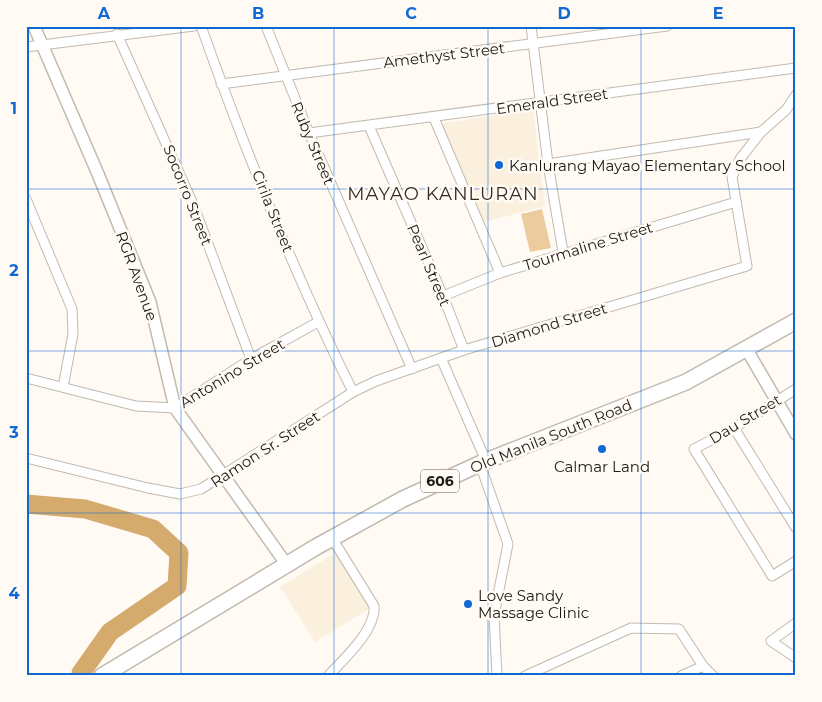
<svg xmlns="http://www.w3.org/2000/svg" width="822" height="702" font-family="Montserrat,sans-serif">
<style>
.built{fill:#fbefde}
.green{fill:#eccc9e}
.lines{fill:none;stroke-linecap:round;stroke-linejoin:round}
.river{stroke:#d4ab6c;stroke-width:19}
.minor-casing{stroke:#c1baaf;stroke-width:11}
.tertiary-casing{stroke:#c1baaf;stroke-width:14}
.primary-casing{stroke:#c1baaf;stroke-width:18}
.minor{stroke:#fff;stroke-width:9}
.tertiary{stroke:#fff;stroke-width:11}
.primary{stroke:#fff;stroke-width:15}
.grid{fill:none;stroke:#1069d2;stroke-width:1;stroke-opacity:0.55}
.poi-dot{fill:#1069d2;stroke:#fffaf4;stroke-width:2}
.labels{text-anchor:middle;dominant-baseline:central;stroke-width:5;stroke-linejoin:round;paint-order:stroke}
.shield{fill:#fffaf4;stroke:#605d59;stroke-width:1}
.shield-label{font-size:14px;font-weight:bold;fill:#1c1a16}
.street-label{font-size:15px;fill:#1c1a16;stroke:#fffaf4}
.poi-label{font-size:15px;fill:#1c1a16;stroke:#fffaf4;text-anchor:start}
.quarter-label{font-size:18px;letter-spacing:1px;fill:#312b23;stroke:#fffaf4}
.neatline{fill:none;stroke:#1069d2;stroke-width:2}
.grid-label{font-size:16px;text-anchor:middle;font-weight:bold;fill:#1069d2}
</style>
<rect width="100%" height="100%" fill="#fffaf4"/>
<!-- built -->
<g class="built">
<path d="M533 109 545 206 484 222 440 124Z"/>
<path d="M337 552 372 607 315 642 280 587Z"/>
</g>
<!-- green -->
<path class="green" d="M542 209 551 248 530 252 521 214Z"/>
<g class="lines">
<!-- river -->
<path class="river" d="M26 504 85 509 153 529 179 553 177 586 110 632 81 673"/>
<!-- minor casing -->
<g class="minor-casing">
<g id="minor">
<path d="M201 26C245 150 294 274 353 392"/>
<path d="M266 26 309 133 412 369"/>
<path d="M531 26 548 164 563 252"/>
<path d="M117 34 193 204 251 359"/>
<path d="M26 47 194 26"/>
<path d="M221 84 667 26"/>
<path d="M434 118 500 273"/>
<path d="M369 126 443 296 464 350"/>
<path d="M309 133 796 68"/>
<path d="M548 164 761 132"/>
<path d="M26 199 72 309 73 334 63 387"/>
<path d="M443 296 500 273 736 202"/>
<path d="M441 358 486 461"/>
<path d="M26 378 136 406 175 408 251 359 318 322"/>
<path d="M796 389 734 428 694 449 772 576 796 561"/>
<path d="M734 428 796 528"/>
<path d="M26 458 148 488 180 494 201 489 353 392 376 381 464 350 747 266 732 177 740 159 761 132 786 110 796 95"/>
<path d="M480 464 508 544 494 615 497 676"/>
<path d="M796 623 771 641 796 658"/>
<path d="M328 676C344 659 376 630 374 606L332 538"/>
<path d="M525 676 631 628 679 629 703 666 713 676"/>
<path d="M681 676 703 666"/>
</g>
</g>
<!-- tertiary casing -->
<g class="tertiary-casing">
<g id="tertiary">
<path d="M34 26 98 174 150 302 175 408 287 565"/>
<path d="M747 350 796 434"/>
</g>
</g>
<!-- primary casing -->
<g class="primary-casing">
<path id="primary" d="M102 676 316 547 403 499 486 461 686 382 796 321"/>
</g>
<!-- minor -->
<use href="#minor" class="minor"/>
<!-- tertiary -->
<use href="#tertiary" class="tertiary"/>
<!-- primary -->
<use href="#primary" class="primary"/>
</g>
<!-- grid -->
<path class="grid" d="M181 26V676M334 26V676M488 26V676M641 26V676M26 189H796M26 351H796M26 513H796"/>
<!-- markers -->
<g class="poi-dot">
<circle cx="499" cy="165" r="5"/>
<circle cx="602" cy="449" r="5"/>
<circle cx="468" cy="604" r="5"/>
</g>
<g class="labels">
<!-- shield labels -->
<rect class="shield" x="421" y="469.5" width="38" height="23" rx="4"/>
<g class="shield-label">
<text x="440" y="481">606</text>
</g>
<!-- street labels -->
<g class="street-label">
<text transform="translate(444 55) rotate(-7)">Amethyst Street</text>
<text transform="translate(552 101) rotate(-8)">Emerald Street</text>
<text transform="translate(313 143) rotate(67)">Ruby Street</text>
<text transform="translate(188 195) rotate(68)">Socorro Street</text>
<text transform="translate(273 211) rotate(68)">Cirila Street</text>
<text transform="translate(588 246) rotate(-17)">Tourmaline Street</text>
<text transform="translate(429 265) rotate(67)">Pearl Street</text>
<text transform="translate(137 276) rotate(70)">RGR Avenue</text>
<text transform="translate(549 325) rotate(-17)">Diamond Street</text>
<text transform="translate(232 373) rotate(-31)">Antonino Street</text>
<text transform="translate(745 419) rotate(-31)">Dau Street</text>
<text transform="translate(551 436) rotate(-22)">Old Manila South Road</text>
<text transform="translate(265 449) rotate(-33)">Ramon Sr. Street</text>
</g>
<!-- poi labels -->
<g class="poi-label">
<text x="509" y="165">Kanlurang Mayao Elementary School</text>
<text x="602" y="466" text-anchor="middle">Calmar Land</text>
<text x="478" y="595">Love Sandy<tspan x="478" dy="17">Massage Clinic</tspan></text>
</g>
<!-- quarter labels -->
<g class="quarter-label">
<text x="443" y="194">MAYAO KANLURAN</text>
</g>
</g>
<!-- border -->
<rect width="822" height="702" fill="none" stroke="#fffaf4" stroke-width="55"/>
<rect x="28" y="28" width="766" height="646" class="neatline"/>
<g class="grid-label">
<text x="104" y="19">A</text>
<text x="258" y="19">B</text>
<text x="411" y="19">C</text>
<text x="564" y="19">D</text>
<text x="718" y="19">E</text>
<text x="14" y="114">1</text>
<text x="14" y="276">2</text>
<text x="14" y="438">3</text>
<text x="14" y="599">4</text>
</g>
</svg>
